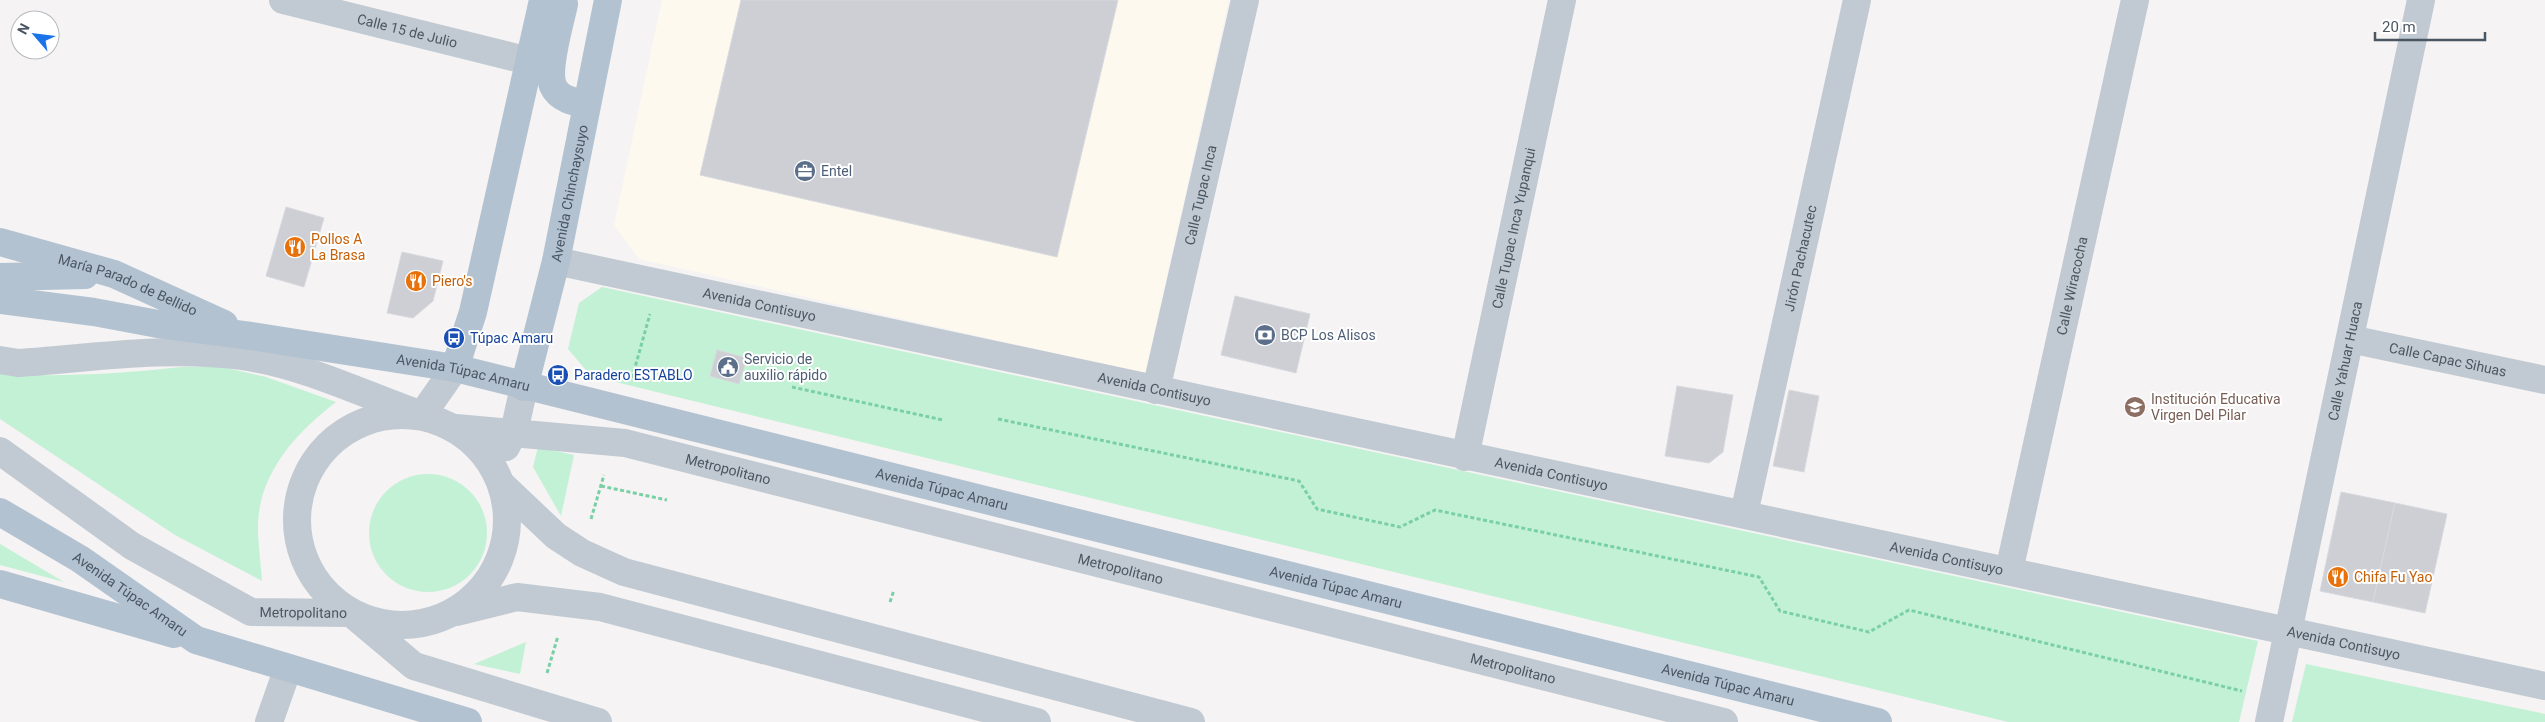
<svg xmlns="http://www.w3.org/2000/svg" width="2545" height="722" font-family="Roboto,sans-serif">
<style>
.commercial{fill:#fdf9ef}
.green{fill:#c3f1d5}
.building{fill:#cdcfd5;stroke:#d7d9de}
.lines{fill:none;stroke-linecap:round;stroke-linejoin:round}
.path{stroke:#7ad0a6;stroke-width:3;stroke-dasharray:4 2.5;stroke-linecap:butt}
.minor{stroke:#c1cad2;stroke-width:28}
.major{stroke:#b3c2d1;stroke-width:28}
.labels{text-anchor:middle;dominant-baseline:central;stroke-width:4;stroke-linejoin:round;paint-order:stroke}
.street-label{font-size:14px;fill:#4a5661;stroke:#fff}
.service-label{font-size:14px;fill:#4e5e75;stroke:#fff;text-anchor:start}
.food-label{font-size:14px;fill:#c56008;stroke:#fff;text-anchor:start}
.transit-label{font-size:14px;fill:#164399;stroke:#fff;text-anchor:start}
.education-label{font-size:14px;fill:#785e54;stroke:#fff;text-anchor:start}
</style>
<rect width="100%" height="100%" fill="#f5f3f3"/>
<!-- commercial -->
<path class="commercial" d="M662 0H1229L1145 374 639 259 614 225Z"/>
<!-- green -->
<g class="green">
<path d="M602 287 2258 641 2239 722H2008L591 376 568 349 579 303Z"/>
<path d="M181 367H222L266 377 336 402C296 433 258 473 258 528 258 545 261 564 262 581L175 535 0 419V374C60 377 121 374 181 367Z"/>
<path d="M538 447 574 455 561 516 533 467Z"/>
<circle cx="428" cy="533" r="59"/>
<path d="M0 544 64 582 0 565Z"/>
<path d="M526 642 520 674 474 664Z"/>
<path d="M2306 664 2545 714V722H2292Z"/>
</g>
<!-- building -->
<g class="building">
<path d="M741 0H1118L1057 257 700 175Z"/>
<path d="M286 207 324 218 304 287 266 276Z"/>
<path d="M402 252 443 261 433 301 413 318 387 313Z"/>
<path d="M1235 296 1310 314 1296 373 1221 355Z"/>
<path d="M717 350 747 358 739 384 710 376Z"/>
<path d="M1677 386 1733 395 1723 452 1709 463 1665 456Z"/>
<path d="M1789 390 1819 396 1804 472 1773 466Z"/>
<path d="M2341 492 2395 503 2373 602 2320 591Z"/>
<path d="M2395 503 2447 514 2425 613 2373 602Z"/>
</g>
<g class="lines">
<!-- path -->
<g class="path">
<path d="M632 378 650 314"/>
<path d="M792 387 943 420"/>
<path d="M998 419 1299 481 1317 509 1400 527 1435 510 1759 577 1780 611 1869 632 1909 610 2242 691"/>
<path d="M601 486 667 500"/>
<path d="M591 519 604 475"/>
<path d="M890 602 894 590"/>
<path d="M547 673 558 636"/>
</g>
<!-- minor -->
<g class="minor">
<path id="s1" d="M283 0 529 61"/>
<path id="s2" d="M556 261 2545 686"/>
<path id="s3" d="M2350 339 2545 380"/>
<path d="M0 360 18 363C91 358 168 346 241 356 300 364 356 391 411 411"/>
<path id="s4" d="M1156 390 1245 0"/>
<circle cx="402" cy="520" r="105"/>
<path d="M422 415 455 368"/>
<path id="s5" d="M456 428 625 443 1724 722"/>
<path d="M506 447 514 432 524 387"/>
<path id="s6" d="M0 451 132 546 251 612 351 613 414 666 598 722"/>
<path id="s7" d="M1465 457 1562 0"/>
<path d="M502 485 556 536 582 553 624 572 1191 722"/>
<path id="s8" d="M1744 514 1857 0"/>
<path id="s9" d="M2009 571 2135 0"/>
<path d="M457 612 517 597 600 607 1037 722"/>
<path d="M269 722 288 668"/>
<path id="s10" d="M2269 722 2421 0"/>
</g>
<!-- major -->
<g class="major">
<path d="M560 0 564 4C560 24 546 68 553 86 559 99 574 102 586 104"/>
<path id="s11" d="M0 242 114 274 224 324"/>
<path d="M0 277 85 275"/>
<path id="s12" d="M0 300 94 312 158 324 251 336 455 368 1878 722"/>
<path d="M455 368 473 312 543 0"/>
<path id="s13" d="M524 387 556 261 608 0"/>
<path id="s14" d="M0 512 80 559 196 640 468 722"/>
<path d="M0 584 174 634"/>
</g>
</g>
<!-- icons -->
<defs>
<g id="office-disc" transform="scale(1.125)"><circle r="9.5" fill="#5c6f8a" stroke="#fff"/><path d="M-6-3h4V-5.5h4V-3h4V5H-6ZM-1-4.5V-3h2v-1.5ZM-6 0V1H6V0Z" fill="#fff"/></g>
<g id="restaurant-disc" transform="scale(1.125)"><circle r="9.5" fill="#e8710a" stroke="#fff"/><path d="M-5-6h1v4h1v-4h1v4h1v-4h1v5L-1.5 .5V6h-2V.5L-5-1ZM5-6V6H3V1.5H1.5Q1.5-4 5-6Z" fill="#fff"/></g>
<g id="bank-disc" transform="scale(1.125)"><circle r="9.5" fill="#5c6f8a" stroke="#fff"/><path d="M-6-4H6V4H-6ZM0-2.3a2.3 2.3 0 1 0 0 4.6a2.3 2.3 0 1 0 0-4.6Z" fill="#fff"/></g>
<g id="bus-disc" transform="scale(1.125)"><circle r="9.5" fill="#1a4fb4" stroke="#fff"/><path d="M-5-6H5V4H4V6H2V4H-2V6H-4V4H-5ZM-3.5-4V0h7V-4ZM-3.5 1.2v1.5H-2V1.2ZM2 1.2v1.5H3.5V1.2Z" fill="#fff"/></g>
<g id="civic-disc" transform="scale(1.125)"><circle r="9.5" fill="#5c6f8a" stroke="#fff"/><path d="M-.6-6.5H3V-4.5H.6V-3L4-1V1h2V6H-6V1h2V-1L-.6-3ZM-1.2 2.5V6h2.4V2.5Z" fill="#fff"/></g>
<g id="school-disc" transform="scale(1.125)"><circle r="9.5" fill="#8d6e63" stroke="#fff"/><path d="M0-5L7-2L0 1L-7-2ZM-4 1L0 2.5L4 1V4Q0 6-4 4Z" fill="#fff"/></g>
</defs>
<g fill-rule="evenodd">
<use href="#office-disc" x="805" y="171"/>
<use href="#restaurant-disc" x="295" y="247"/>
<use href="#restaurant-disc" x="416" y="281"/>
<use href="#bank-disc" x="1265" y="335"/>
<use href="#bus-disc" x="454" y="338"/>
<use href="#civic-disc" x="728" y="367"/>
<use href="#bus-disc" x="558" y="375"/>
<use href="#school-disc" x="2135" y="407"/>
<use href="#restaurant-disc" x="2338" y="577"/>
</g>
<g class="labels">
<!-- street labels -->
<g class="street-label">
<text stroke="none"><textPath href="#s1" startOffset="128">Calle 15 de Julio</textPath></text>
<text stroke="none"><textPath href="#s13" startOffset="199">Avenida Chinchaysuyo</textPath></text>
<text stroke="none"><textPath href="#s4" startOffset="200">Calle Tupac Inca</textPath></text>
<text stroke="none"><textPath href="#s7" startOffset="234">Calle Tupac Inca Yupanqui</textPath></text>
<text stroke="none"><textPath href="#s8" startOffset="262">Jirón Pachacutec</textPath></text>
<text stroke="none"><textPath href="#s11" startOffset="135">María Parado de Bellido</textPath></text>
<text stroke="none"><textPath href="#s9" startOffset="292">Calle Wiracocha</textPath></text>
<text stroke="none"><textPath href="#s2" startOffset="208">Avenida Contisuyo</textPath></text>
<text stroke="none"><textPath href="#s3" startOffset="100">Calle Capac Sihuas</textPath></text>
<text stroke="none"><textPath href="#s10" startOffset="369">Calle Yahuar Huaca</textPath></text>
<text stroke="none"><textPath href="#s12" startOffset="469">Avenida Túpac Amaru</textPath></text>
<text stroke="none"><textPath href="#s2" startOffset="612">Avenida Contisuyo</textPath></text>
<text stroke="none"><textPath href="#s5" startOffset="276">Metropolitano</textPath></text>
<text stroke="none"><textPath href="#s2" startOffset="1018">Avenida Contisuyo</textPath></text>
<text stroke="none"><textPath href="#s12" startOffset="962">Avenida Túpac Amaru</textPath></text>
<text stroke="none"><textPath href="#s2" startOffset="1422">Avenida Contisuyo</textPath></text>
<text stroke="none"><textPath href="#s5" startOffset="681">Metropolitano</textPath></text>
<text stroke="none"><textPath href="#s12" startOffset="1368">Avenida Túpac Amaru</textPath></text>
<text stroke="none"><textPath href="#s14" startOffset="154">Avenida Túpac Amaru</textPath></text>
<text stroke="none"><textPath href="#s6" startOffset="351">Metropolitano</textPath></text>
<text stroke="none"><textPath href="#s2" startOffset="1828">Avenida Contisuyo</textPath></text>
<text stroke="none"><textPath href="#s5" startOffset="1086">Metropolitano</textPath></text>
<text stroke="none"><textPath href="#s12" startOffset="1772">Avenida Túpac Amaru</textPath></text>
</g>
<!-- service labels -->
<g class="service-label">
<text x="821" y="171">Entel</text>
<text x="1281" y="335">BCP Los Alisos</text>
<text x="744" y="359">Servicio de<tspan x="744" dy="16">auxilio rápido</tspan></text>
</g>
<!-- food labels -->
<g class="food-label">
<text x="311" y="239">Pollos A<tspan x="311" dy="16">La Brasa</tspan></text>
<text x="432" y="281">Piero's</text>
<text x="2354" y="577">Chifa Fu Yao</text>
</g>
<!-- transit labels -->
<g class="transit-label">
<text x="470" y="338">Túpac Amaru</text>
<text x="574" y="375">Paradero ESTABLO</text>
</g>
<!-- education labels -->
<g class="education-label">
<text x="2151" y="399">Institución Educativa<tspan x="2151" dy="16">Virgen Del Pilar</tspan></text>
</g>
</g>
<!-- north arrow -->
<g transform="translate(35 35) rotate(298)"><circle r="24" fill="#ffffff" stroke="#b7bbc0"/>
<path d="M0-4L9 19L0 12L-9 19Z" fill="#1a73e8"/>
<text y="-8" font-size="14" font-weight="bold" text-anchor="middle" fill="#4a5661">N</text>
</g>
<!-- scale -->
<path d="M2375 32v8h110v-8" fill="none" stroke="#4a5661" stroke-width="2.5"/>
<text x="2382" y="32" font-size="15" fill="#4a5661" stroke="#ffffff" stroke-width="4" paint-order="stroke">20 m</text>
</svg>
